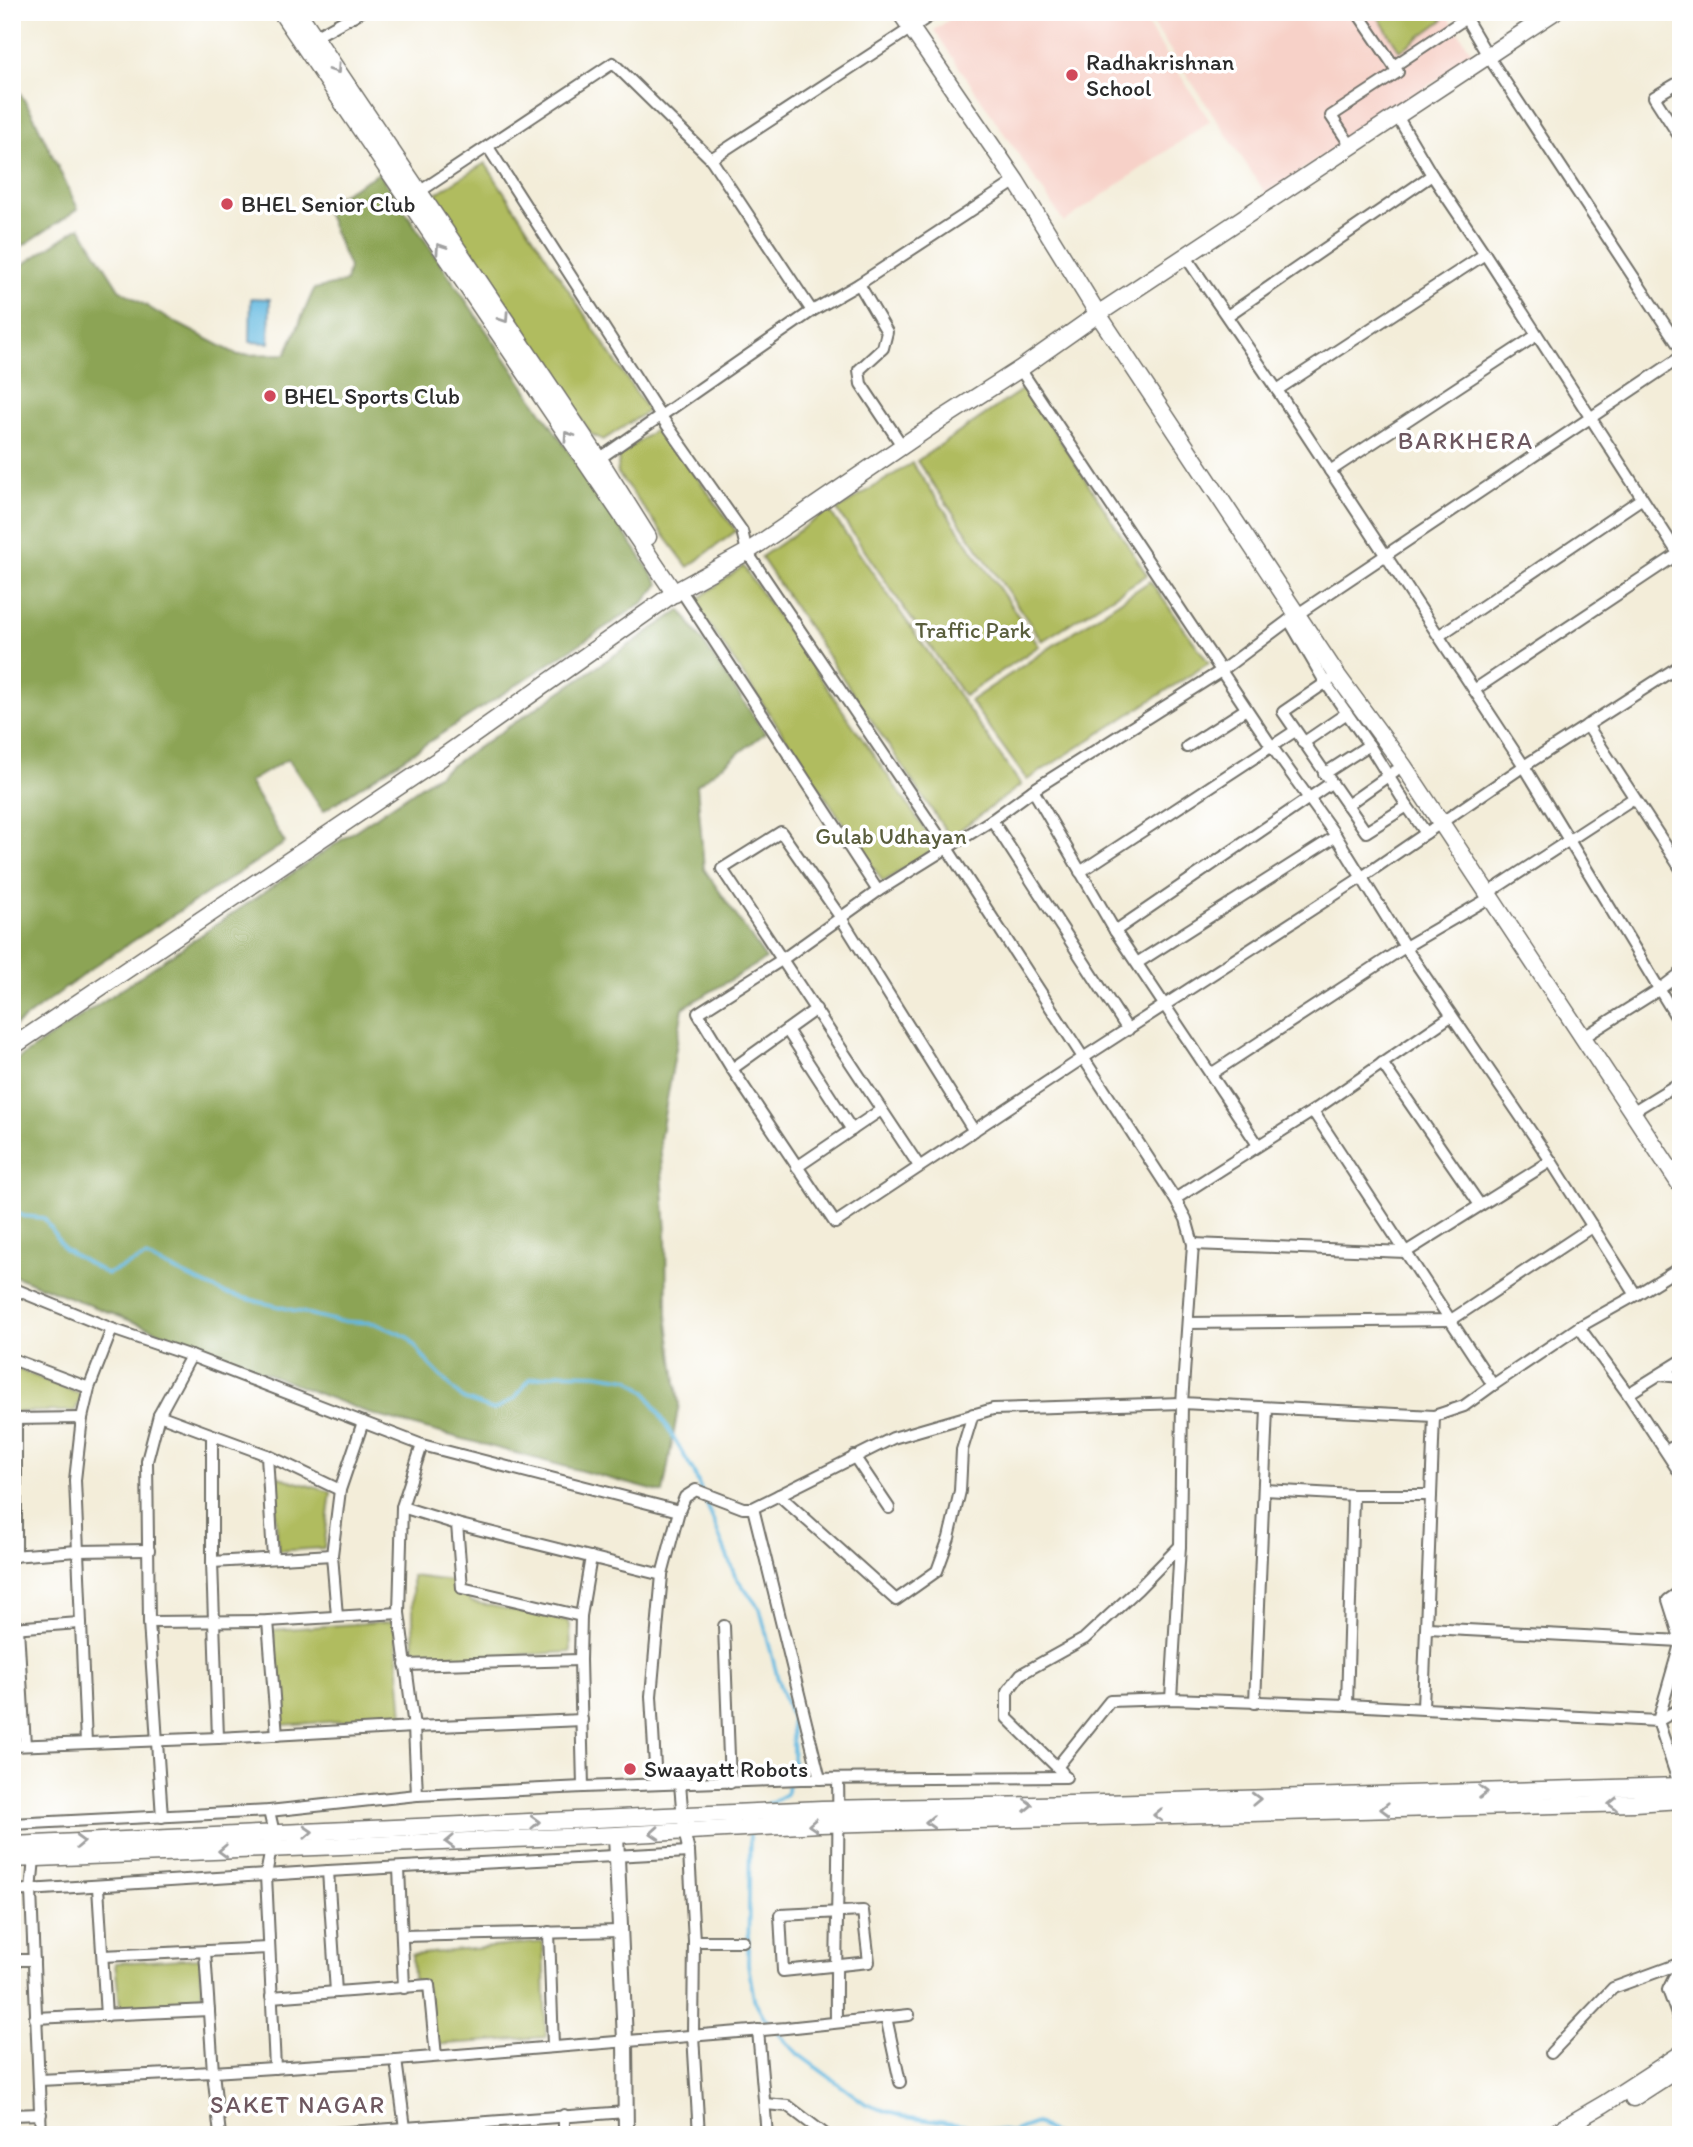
<svg xmlns="http://www.w3.org/2000/svg" width="1693" height="2147" font-family="Itim,sans-serif">
<style>
.built{fill:#f7d1c8}
.green{fill:#b0bc5e;stroke:#6e7444;stroke-width:2}
.forest{fill:#8ca455;stroke:#5c6840;stroke-width:2}
.water{fill:#64b9e0;stroke:#487286;stroke-width:2}
.lines{fill:none;stroke-linecap:round;stroke-linejoin:round}
.stream{stroke:#64b9e0;stroke-width:3.5}
.minor-casing{stroke:#716f68;stroke-width:14}
.tertiary-casing{stroke:#716f68;stroke-width:18}
.secondary-casing{stroke:#716f68;stroke-width:19}
.minor{stroke:#fff;stroke-width:10}
.tertiary{stroke:#fff;stroke-width:14}
.secondary{stroke:#fff;stroke-width:16}
.oneway{stroke:#a0a0a0}
.poi-dot{fill:#d1495b;stroke:#fff;stroke-width:2.5}
.labels{text-anchor:middle;dominant-baseline:central;stroke-width:7;stroke-linejoin:round;paint-order:stroke}
.poi-label{font-size:23px;fill:#2b2b2b;stroke:#fff;text-anchor:start}
.park-label{font-size:23px;fill:#5a5e3d;stroke:#fff}
.neighbourhood-label{font-size:24px;letter-spacing:2px;fill:#6e5860;stroke:#fff}
</style>
<rect width="100%" height="100%" fill="#fff"/>
<filter id="ink" filterUnits="userSpaceOnUse"><feTurbulence type="fractalNoise" baseFrequency=".0143" numOctaves="2"/><feDisplacementMap in="SourceGraphic" scale="14" xChannelSelector="R" yChannelSelector="G"/><feConvolveMatrix kernelMatrix="1 2 1 2 8 2 1 2 1" color-interpolation-filters="sRGB"/></filter>
<filter id="wash" filterUnits="userSpaceOnUse"><feTurbulence type="fractalNoise" baseFrequency=".00686" numOctaves="4" result="noise"/><feDisplacementMap in="SourceGraphic" scale="28" xChannelSelector="R" yChannelSelector="G"/><feGaussianBlur stdDeviation="1.57" result="paint"/><feColorMatrix in="noise" values="0 0 0 0 0 0 0 0 0 0 0 0 0 0 0 0 0 1.4 0 .05"/><feComposite in="paint" operator="in"/></filter>
<g filter="url(#wash)">
<rect width="100%" height="100%" fill="#f3edd9"/>
<!-- built -->
<g class="built">
<path d="M960 12H1139L1210 121 1064 222 934 30Z"/>
<path d="M1145 12H1445L1474 55 1266 194Z"/>
</g>
<!-- green -->
<g class="green">
<path d="M1375 12H1438L1443 20 1400 51Z"/>
<path d="M485 163 648 411 603 440 591 434 430 197Z"/>
<path d="M1026 387 1147 575 1042 641 917 461Z"/>
<path d="M660 426 736 531 688 567 617 472 620 455Z"/>
<path d="M912 463 1039 646 964 696 837 510Z"/>
<path d="M829 510 1021 785 950 837 761 557Z"/>
<path d="M743 566 937 847 883 882 694 602Z"/>
<path d="M1150 581 1209 663 1027 780 970 701Z"/>
<path d="M12 1367 82 1395 75 1411 12 1412Z"/>
<path d="M272 1475 331 1492 324 1548 278 1551 274 1477Z"/>
<path d="M412 1576 451 1581 472 1602 568 1621 570 1625 571 1652 414 1660Z"/>
<path d="M395 1621 403 1717 282 1725 273 1630Z"/>
<path d="M543 1942 546 2037 433 2045 427 1991 413 1978 412 1955Z"/>
<path d="M201 1958 202 2001 120 2007 115 1963Z"/>
</g>
<!-- forest -->
<g class="forest">
<path d="M12 80 32 113 78 209 12 253Z"/>
<path d="M379 173 659 584 644 602 323 811 288 759 249 782 285 843 99 963 12 1028V272L80 227 119 289 163 316 238 355 286 354 314 289 346 282 349 267 323 205Z"/>
<path d="M681 610 765 733 697 785 704 869 766 959 683 1008 660 1139 666 1233 667 1315 679 1404 663 1493 374 1415 12 1275V1063Z"/>
</g>
<!-- water -->
<path class="water" d="M251 298 270 299 269 343 250 342Z"/>
<g class="lines">
<!-- stream -->
<g class="stream">
<path d="M12 1209 23 1216 44 1218 64 1249 107 1274 146 1257 224 1293 337 1321 374 1323 408 1337 429 1364 463 1399 494 1410 514 1399 530 1379 559 1373 597 1374 629 1379 646 1392 694 1472 701 1490"/>
<path d="M704 1497 735 1576 760 1609 780 1687 791 1718 794 1771 786 1794 764 1806"/>
<path d="M750 1831 748 1964 754 1999 764 2017 773 2027"/>
<path d="M778 2033 798 2054 866 2104 904 2117 1011 2132 1036 2123 1055 2135"/>
</g>
</g>
</g>
<g filter="url(#ink)">
<g class="lines">
<!-- minor casing -->
<g class="minor-casing">
<g id="minor">
<path d="M1462 12 1488 56 1681 349"/>
<path d="M311 39 360 12"/>
<path d="M1394 66 1466 18"/>
<path d="M1681 81 1654 97 1681 139"/>
<path d="M1397 116 1432 175 1485 254 1681 558"/>
<path d="M1351 146 1331 116 1398 72 1357 12"/>
<path d="M488 147 660 415 742 531 747 552 947 848 1175 1199 1186 1219 1193 1244 1182 1403 1180 1546 1171 1699"/>
<path d="M711 159 936 12"/>
<path d="M416 194 613 63 711 159 812 311"/>
<path d="M1186 257 1277 390 1524 766 1681 1025"/>
<path d="M859 284 887 332 883 348 859 370 861 384 903 447"/>
<path d="M1227 316 1432 175"/>
<path d="M1681 357 1289 620 1221 671 1033 790 992 820 878 891 783 959 698 1013 732 1069 835 1223 1083 1058 1362 877 1524 766 1681 665"/>
<path d="M1277 390 1485 254"/>
<path d="M596 461 812 311 859 284 1016 181"/>
<path d="M1330 471 1537 335"/>
<path d="M680 589 878 891"/>
<path d="M1289 620 1325 682 1369 745 1407 806 1426 833"/>
<path d="M1440 635 1641 499"/>
<path d="M1337 675 1283 712 1366 832 1407 806"/>
<path d="M1474 690 1678 554"/>
<path d="M1587 725 1681 869"/>
<path d="M1303 743 1347 713"/>
<path d="M1187 747 1246 709"/>
<path d="M1324 774 1369 745"/>
<path d="M1033 790 1115 931 1258 1145"/>
<path d="M1347 805 1395 771"/>
<path d="M992 820 1128 1030"/>
<path d="M1080 872 1295 731"/>
<path d="M1488 893 1634 798"/>
<path d="M1115 931 1331 783"/>
<path d="M1137 963 1336 836"/>
<path d="M787 1030 852 1130"/>
<path d="M1584 1037 1660 989 1681 973"/>
<path d="M1382 1063 1480 1205"/>
<path d="M732 1069 816 1009"/>
<path d="M1211 1074 1405 947 1491 897"/>
<path d="M1313 1111 1493 1385"/>
<path d="M1632 1112 1681 1082"/>
<path d="M919 1166 722 869 781 832 841 918 974 1131"/>
<path d="M797 1167 881 1110"/>
<path d="M1175 1199 1313 1111 1451 1016"/>
<path d="M1193 1244 1406 1252 1551 1161"/>
<path d="M12 1288 112 1329 191 1356 422 1445 679 1511"/>
<path d="M1636 1295 1681 1267"/>
<path d="M1188 1323 1451 1320 1593 1226"/>
<path d="M1579 1327 1628 1394 1681 1475"/>
<path d="M12 1359 89 1388"/>
<path d="M1660 1375 1681 1377"/>
<path d="M1628 1394 1681 1361"/>
<path d="M159 1415 267 1455 340 1490"/>
<path d="M12 1419 82 1418"/>
<path d="M212 1436V1562L218 1738"/>
<path d="M1666 1451 1681 1442"/>
<path d="M267 1455 273 1558"/>
<path d="M854 1456 889 1508"/>
<path d="M1265 1490 1353 1495H1431"/>
<path d="M779 1495 896 1600 937 1571 949 1538 960 1491 962 1450 973 1414"/>
<path d="M402 1507 457 1524 662 1575"/>
<path d="M753 1508 820 1779"/>
<path d="M457 1524 462 1588 581 1616"/>
<path d="M12 1556 77 1551 149 1550"/>
<path d="M16 1556V1419"/>
<path d="M212 1562 332 1555"/>
<path d="M337 1616 332 1555 340 1490 363 1422"/>
<path d="M268 1621 277 1735"/>
<path d="M149 1622 268 1621 399 1613"/>
<path d="M724 1626 730 1783"/>
<path d="M12 1628 79 1623"/>
<path d="M18 1628 25 1745"/>
<path d="M1428 1628 1681 1641 1668 1600 1681 1591"/>
<path d="M1681 1641 1658 1721 1681 1790"/>
<path d="M405 1665 580 1660"/>
<path d="M1255 1703 1267 1408"/>
<path d="M1347 1705 1353 1495"/>
<path d="M1423 1708 1434 1416"/>
<path d="M86 1743 75 1480 82 1418 89 1388 112 1329"/>
<path d="M12 1746 218 1738 414 1727 582 1720"/>
<path d="M1057 1767 1110 1701 1171 1699 1347 1705 1658 1721 1681 1708"/>
<path d="M1062 1772 1007 1718V1692L1021 1674 1084 1639 1138 1589 1180 1546"/>
<path d="M656 1784 651 1696 662 1575 679 1511 685 1497 696 1490 743 1508H753L893 1438 993 1409 1182 1403 1434 1416 1464 1406 1493 1385 1579 1327 1636 1295 1551 1161 1405 947 1336 836 1272 747 1020 369"/>
<path d="M680 1784 684 1831 689 1852 694 1941 693 2035 699 2135"/>
<path d="M583 1787 580 1660 581 1616 591 1557"/>
<path d="M417 1795 414 1727 399 1613 402 1507 422 1445"/>
<path d="M269 1811 274 1833 266 1875 275 2068"/>
<path d="M162 1817 149 1622 147 1461 159 1415 191 1356"/>
<path d="M12 1824 269 1811 417 1795 583 1787 801 1779 1066 1777"/>
<path d="M34 1858 31 1891 41 2135"/>
<path d="M399 1868 404 1988"/>
<path d="M328 1871 336 1992"/>
<path d="M98 1887 106 2016"/>
<path d="M12 1891 328 1871 689 1852"/>
<path d="M863 1911 869 1962 783 1971 780 1915Z"/>
<path d="M549 1932 553 2046"/>
<path d="M402 1936 620 1931"/>
<path d="M694 1941H743"/>
<path d="M205 1952 213 2072 220 2135"/>
<path d="M103 1956 269 1948"/>
<path d="M12 1960H34"/>
<path d="M1681 1964 1668 1990 1681 2025"/>
<path d="M271 1997 429 1985 436 2056"/>
<path d="M886 2017 900 2082"/>
<path d="M35 2018 209 2010"/>
<path d="M836 2021C835 1941 840 1860 838 1779"/>
<path d="M758 2030 767 2135"/>
<path d="M1551 2053 1613 1988 1681 1963"/>
<path d="M396 2060 405 2128 626 2112"/>
<path d="M1674 2071 1681 2085"/>
<path d="M39 2080 213 2072 396 2060 786 2028 909 2015"/>
<path d="M765 2104 788 2106 826 2135"/>
<path d="M12 2115 41 2114"/>
<path d="M564 2115V2135"/>
<path d="M305 2135 405 2128"/>
</g>
</g>
<!-- tertiary casing -->
<g class="tertiary-casing">
<path id="tertiary" d="M616 1835 625 2041 626 2135"/>
</g>
<!-- secondary casing -->
<g class="secondary-casing">
<g id="secondary">
<path d="M281 12 675 594"/>
<path d="M298 12 599 459 648 537"/>
<path d="M900 12 1016 181 1098 314 1337 675 1403 765 1681 1186"/>
<path d="M12 1047 441 758 680 589 747 552 942 419 1020 369 1098 314 1554 12"/>
<path d="M12 1845 822 1809 1036 1805 1681 1786"/>
<path d="M12 1859 616 1835 820 1824 1634 1803 1681 1800"/>
<path d="M1633 2098 1681 2067"/>
<path d="M1551 2135 1604 2104 1681 2054"/>
</g>
</g>
<!-- minor -->
<use href="#minor" class="minor"/>
<!-- tertiary -->
<use href="#tertiary" class="tertiary"/>
<!-- secondary -->
<use href="#secondary" class="secondary"/>
</g>
<!-- one-way arrows -->
<defs><path id="oneway-chevron" d="M-2-3.5L2.5 0L-2 3.5" fill="none" stroke-width="1.6" stroke-linecap="round" stroke-linejoin="round" transform="scale(1.75)"/></defs>
<g class="oneway">
<use href="#oneway-chevron" transform="translate(336 69) rotate(56)"/>
<use href="#oneway-chevron" transform="translate(440 248) rotate(-124)"/>
<use href="#oneway-chevron" transform="translate(504 318) rotate(56)"/>
<use href="#oneway-chevron" transform="translate(568 436) rotate(-124)"/>
<use href="#oneway-chevron" transform="translate(1483 1792) rotate(-1)"/>
<use href="#oneway-chevron" transform="translate(1256 1799) rotate(-2)"/>
<use href="#oneway-chevron" transform="translate(1613 1804) rotate(179)"/>
<use href="#oneway-chevron" transform="translate(1028 1805) rotate(-1)"/>
<use href="#oneway-chevron" transform="translate(1385 1809) rotate(178)"/>
<use href="#oneway-chevron" transform="translate(1158 1815) rotate(178)"/>
<use href="#oneway-chevron" transform="translate(535 1822) rotate(-2)"/>
<use href="#oneway-chevron" transform="translate(930 1822) rotate(178)"/>
<use href="#oneway-chevron" transform="translate(813 1825) rotate(177)"/>
<use href="#oneway-chevron" transform="translate(308 1832) rotate(-3)"/>
<use href="#oneway-chevron" transform="translate(655 1833) rotate(176)"/>
<use href="#oneway-chevron" transform="translate(80 1842) rotate(-2)"/>
<use href="#oneway-chevron" transform="translate(450 1842) rotate(178)"/>
<use href="#oneway-chevron" transform="translate(223 1851) rotate(178)"/>
</g>
</g>
<!-- markers -->
<g class="poi-dot">
<circle cx="1072" cy="75" r="7"/>
<circle cx="227" cy="204" r="7"/>
<circle cx="270" cy="396" r="7"/>
<circle cx="630" cy="1769" r="7"/>
</g>
<g class="labels">
<!-- poi labels -->
<g class="poi-label">
<text x="1086" y="62">Radhakrishnan<tspan x="1086" dy="26">School</tspan></text>
<text x="241" y="204">BHEL Senior Club</text>
<text x="284" y="396">BHEL Sports Club</text>
<text x="644" y="1769">Swaayatt Robots</text>
</g>
<!-- park labels -->
<g class="park-label">
<text x="973" y="630">Traffic Park</text>
<text x="891" y="836">Gulab Udhayan</text>
</g>
<!-- neighbourhood labels -->
<g class="neighbourhood-label">
<text x="1466" y="440">BARKHERA</text>
<text x="298" y="2104">SAKET NAGAR</text>
</g>
</g>
<!-- margin -->
<rect width="1693" height="2147" fill="none" stroke="#fff" stroke-width="42"/>
</svg>
